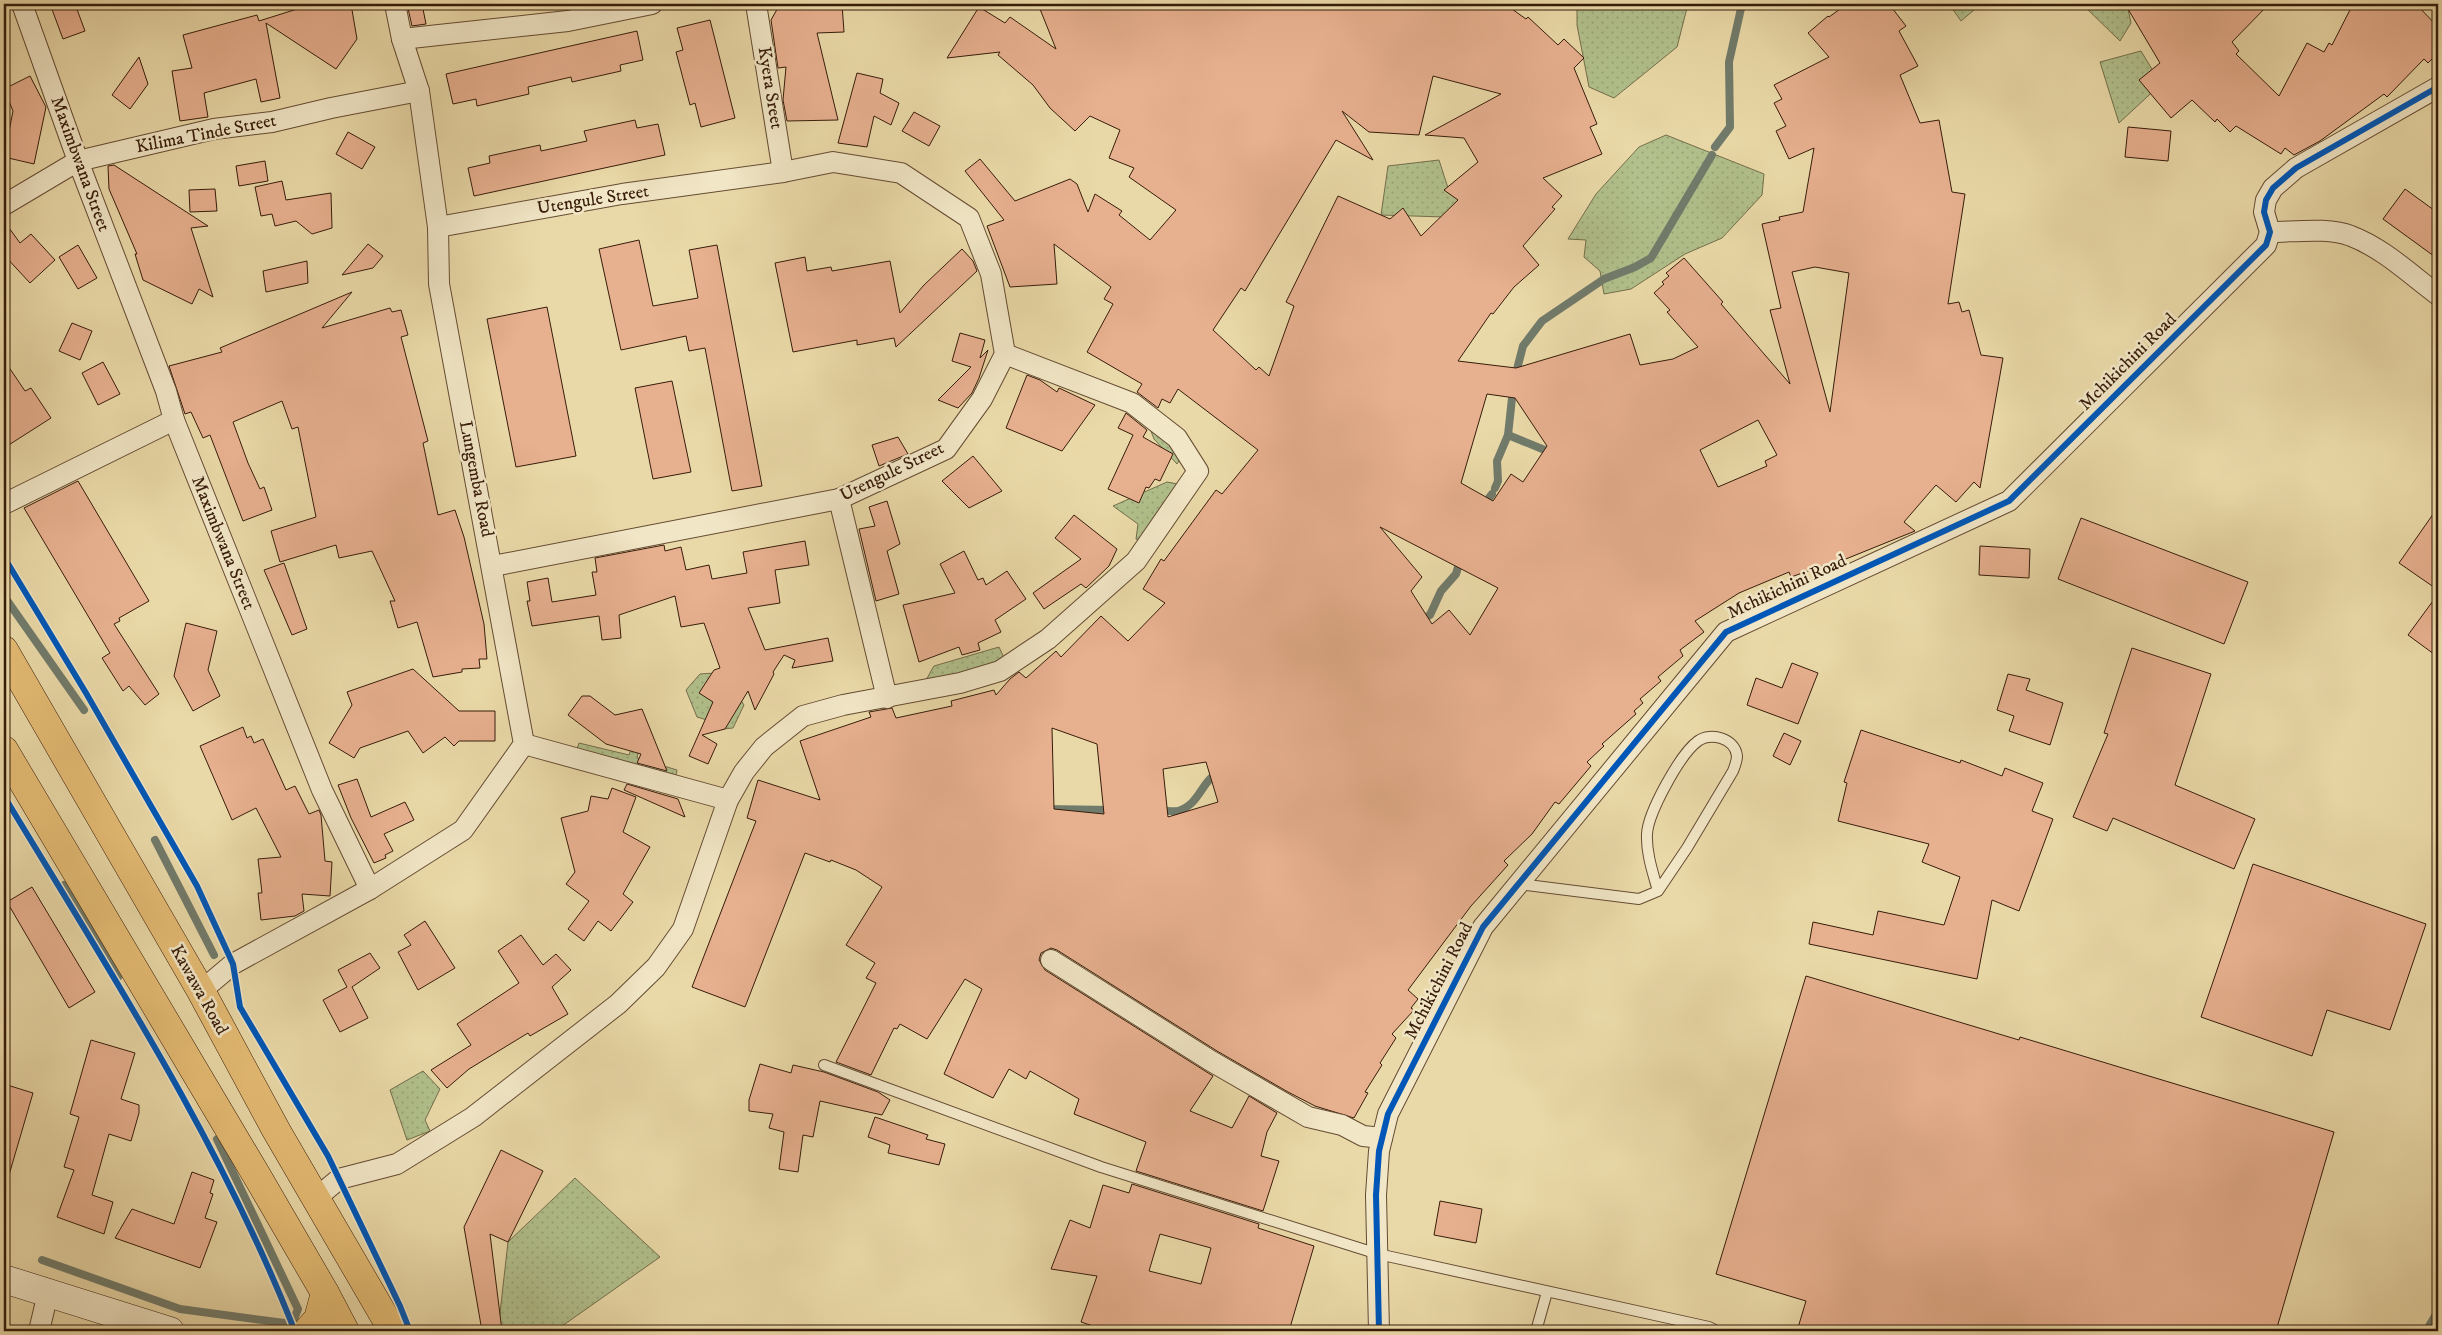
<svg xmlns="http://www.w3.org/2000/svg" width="2442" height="1335" font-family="'IM FELL DW Pica',serif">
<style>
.grass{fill:url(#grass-dots);stroke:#746e4b}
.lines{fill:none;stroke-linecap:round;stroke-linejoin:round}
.stream{stroke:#717b6b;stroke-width:8}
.building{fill:#e7b08f;stroke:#371c0a;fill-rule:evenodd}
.service-casing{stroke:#644b32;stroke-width:12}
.minor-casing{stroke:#644b32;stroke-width:22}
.secondary-casing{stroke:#371c0a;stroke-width:29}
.primary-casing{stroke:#371c0a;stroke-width:29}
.service{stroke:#f1e6c6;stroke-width:10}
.minor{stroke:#f1e6c6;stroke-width:20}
.secondary{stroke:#f1e6c6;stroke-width:28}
.primary{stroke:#e5bc74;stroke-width:28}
.cycleway-casing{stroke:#f1e6c6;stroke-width:9}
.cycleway{stroke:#0057b8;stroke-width:6}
.labels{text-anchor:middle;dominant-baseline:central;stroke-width:5;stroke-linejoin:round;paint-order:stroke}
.street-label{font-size:18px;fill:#371c0a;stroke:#f1e6c6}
</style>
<defs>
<pattern id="grass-dots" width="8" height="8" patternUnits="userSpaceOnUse" patternTransform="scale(1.25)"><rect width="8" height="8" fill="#b1c08c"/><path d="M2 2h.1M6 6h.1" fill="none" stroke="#99a477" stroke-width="1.8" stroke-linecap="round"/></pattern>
</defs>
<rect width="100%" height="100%" fill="#ead9a8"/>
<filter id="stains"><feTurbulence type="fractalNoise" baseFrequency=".004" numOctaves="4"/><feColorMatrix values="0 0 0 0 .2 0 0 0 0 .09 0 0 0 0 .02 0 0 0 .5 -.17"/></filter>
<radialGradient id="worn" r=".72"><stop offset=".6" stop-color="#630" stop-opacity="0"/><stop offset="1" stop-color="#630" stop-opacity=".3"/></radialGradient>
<!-- grass -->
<g class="grass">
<path d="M1577 4H1688L1677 47 1614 98 1589 87 1577 25Z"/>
<path d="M1949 4H1981L1961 21Z"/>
<path d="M2082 4H2127L2131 23 2120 41Z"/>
<path d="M2141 51 2161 84 2119 123 2100 62Z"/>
<path d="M1666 135 1764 174 1762 195 1722 238 1685 254 1631 289 1604 294 1600 271 1584 257 1586 240 1568 239 1596 194 1639 147Z"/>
<path d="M1439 160 1449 191 1477 218 1381 215 1388 166Z"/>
<path d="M1149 426 1164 432 1180 459 1177 464 1154 439Z"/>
<path d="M1167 482 1178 484 1142 543 1136 539 1138 524 1113 506Z"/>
<path d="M999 647 1005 660 952 679 926 680 934 666Z"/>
<path d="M715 673 724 674 744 705 733 728 713 730 707 720 697 717 686 690 700 674Z"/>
<path d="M640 725 644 728 637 758 677 770 676 775 577 749 579 743 629 755Z"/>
<path d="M423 1071 440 1089 425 1120 430 1131 407 1140 390 1090Z"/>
<path d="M575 1178 660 1257 555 1331H498L508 1242Z"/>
</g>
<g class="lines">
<!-- stream -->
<g class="stream">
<path d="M1715 147 1730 127 1729 62 1742 4"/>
<path d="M1515 377 1523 346 1542 321 1604 279 1635 267 1651 258 1712 155"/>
<path d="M1508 435 1552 453"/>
<path d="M1495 488 1498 481 1497 461 1508 435 1513 389"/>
<path d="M1483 506 1492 494"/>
<path d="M4 596 84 710"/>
<path d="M1419 621 1430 615 1441 591 1456 574 1461 557"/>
<path d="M1045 809 1113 810"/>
<path d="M1157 810C1163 810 1172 812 1178 811 1200 805 1202 779 1219 773"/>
<path d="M155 840 214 955"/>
<path d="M64 885 118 977"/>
<path d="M42 1260 180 1309 292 1324 298 1309 217 1139"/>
<path d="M2426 1331 2438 1311"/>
</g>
</g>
<!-- building -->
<g class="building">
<path d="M50 4H75L85 31 63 39Z"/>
<path d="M313 4H351L357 39 336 69 266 23 280 98 261 102 256 79 204 93 208 117 180 121 172 71 192 68 183 35 257 15 259 21Z"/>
<path d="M407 4H422L426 24 412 26Z"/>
<path d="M780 4H842L844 32 817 33 838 120 787 121 783 100 786 67 778 68 771 20Z"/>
<path d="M1038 4H1505L1526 19 1528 17 1558 45 1564 39 1584 58 1574 68 1597 124 1590 127 1602 154 1543 178 1562 196 1552 207 1555 209 1523 246 1539 265 1514 287 1493 314 1491 313 1458 361 1516 368 1630 334 1640 365 1673 359 1698 347 1667 312 1670 310 1654 293 1664 284 1662 282 1669 276 1666 273 1684 258 1723 302 1721 304 1790 384 1770 310 1781 308 1762 224 1780 220 1779 217 1803 212 1814 148 1789 159 1776 131 1786 126 1774 103 1782 99 1774 85 1829 57 1808 33 1828 16 1829 17 1847 4H1889L1906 26 1899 31 1918 66 1900 75 1920 123 1939 120 1952 192 1965 194 1948 304 1959 302 1962 312 1969 310 1981 355 2003 358 1980 488 1974 482 1956 502 1936 485 1904 522 1915 531 1826 567 1825 565 1791 577 1789 572 1739 593 1695 621 1704 632 1680 650 1683 656 1658 677 1661 681 1640 699 1643 703 1634 711 1636 714 1602 744 1604 746 1587 762 1591 766 1559 804 1555 802 1532 834 1504 861 1508 865 1471 906 1408 990 1418 999 1411 1008 1414 1010 1392 1034 1396 1038 1380 1063 1382 1065 1365 1092 1368 1093 1354 1118 1315 1106 1288 1092 1217 1051 1057 950 1051 948 1041 953 1039 960 1045 970 1213 1076 1190 1111 1232 1128 1249 1096 1277 1113 1267 1132 1261 1156 1279 1161 1263 1211 1136 1171 1146 1142 1074 1114 1079 1099 1030 1071 1026 1079 1009 1069 993 1098 944 1074 982 989 965 979 927 1039 900 1024 897 1029 894 1028 871 1075 836 1062 876 983 866 978 875 963 846 945 882 887 856 870 831 860 830 862 805 853 745 1007 692 987 756 821 747 818 758 780 820 800 800 741 871 717 869 712 892 708 896 718 952 706 951 701 994 690 996 695 1010 679 1019 672 1026 678 1056 651 1061 657 1101 616 1128 641 1165 603 1143 589 1161 559 1164 561 1216 490 1222 494 1258 450 1178 389 1170 403 1162 399 1158 408 1137 392 1142 384 1087 352 1113 304 1104 299 1111 287 1054 244 1057 284 1010 287 987 226 1004 220 965 171 980 159 1015 201 1070 179 1077 184 1088 212 1095 194 1122 211 1119 215 1150 240 1176 210 1129 177 1134 168 1109 158 1120 130 1090 116 1075 131 1050 108 1033 85 998 55 1000 52 947 58 979 7 1005 23 1010 17 1056 49ZM1433 76 1501 94 1425 135 1464 138 1478 162 1444 190 1458 200 1421 236 1403 208 1390 219 1338 196 1286 302 1294 306 1269 376 1259 367 1256 370 1213 330 1241 288 1245 291 1336 140 1373 160 1342 111 1369 132 1419 135ZM1815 267 1849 273 1830 412 1792 272ZM1487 394 1515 398 1547 446 1523 482 1511 474 1493 501 1461 483ZM1758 420 1777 455 1765 461 1767 466 1718 487 1700 450ZM1380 527 1498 588 1470 635 1449 610 1432 624 1411 591 1422 577ZM1052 728 1097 744 1104 814 1054 809ZM1206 762 1218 802 1168 817 1163 769Z"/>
<path d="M2125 4H2269L2232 42 2239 51 2236 54 2279 96 2307 43 2324 52 2329 43 2332 45 2353 4H2416L2438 27V53L2428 63 2424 59 2387 97 2384 94 2320 141 2294 155 2285 148 2281 154 2236 126 2230 132 2217 119 2215 122 2192 100 2171 118 2139 80 2160 63Z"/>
<path d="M710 20 735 118 701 127 695 103 690 105 676 52 683 50 677 28Z"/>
<path d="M637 31 643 60 620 65 621 71 572 82 571 77 528 87 529 94 477 106 476 99 453 104 446 74Z"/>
<path d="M139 57 148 84 130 109 112 95Z"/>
<path d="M857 73 883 79 880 93 899 103 891 125 874 116 867 147 838 143Z"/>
<path d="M30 76 46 107 34 164 4 157 13 111 4 89Z"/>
<path d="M914 112 940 126 929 146 902 131Z"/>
<path d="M635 120 637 128 658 124 665 155 474 196 468 168 490 163 489 156 540 145 541 151 587 141 584 131Z"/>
<path d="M2128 127 2171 131 2168 161 2125 157Z"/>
<path d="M348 132 375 147 362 169 336 154Z"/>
<path d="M265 161 268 181 239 186 236 166Z"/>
<path d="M114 165 208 226 191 228 213 297 199 289 192 304 143 280 135 254H137L109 189 108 166Z"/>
<path d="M282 181 286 200 331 193 332 228 312 234 296 221 275 226 272 214 261 216 255 187Z"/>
<path d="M215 189 217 211 190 212 189 190Z"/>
<path d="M2405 189 2438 213V259L2383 219Z"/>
<path d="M4 221 20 243 31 234 55 260 30 283 4 255Z"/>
<path d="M639 240 653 306 698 298 689 250 717 245 762 486 732 491 705 348 689 351 686 336 621 350 599 249Z"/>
<path d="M368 244 383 256 373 268 342 275Z"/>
<path d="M78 245 97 278 78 289 59 257Z"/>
<path d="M962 249 973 261 977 271 896 347 894 338 857 345V340L793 352 775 263 805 257 807 271 831 267 832 271 890 261 900 313 924 285Z"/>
<path d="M307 261 308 283 266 292 263 271Z"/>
<path d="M352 292 322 328 390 308 392 312 401 310 408 335 401 337 428 441 423 443 438 515 455 510 464 537 484 624 487 659H479L480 668 462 669V672L433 677 417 622 398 628 390 601H395L372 551 339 558 336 545 280 562 271 531 316 517 298 427 292 429 282 401 233 422 248 463 260 489 264 487 272 510 243 521 210 435 203 438 191 412 185 414 169 366 222 352 220 348Z"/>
<path d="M547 307 576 456 516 467 487 319Z"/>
<path d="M72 323 92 331 80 360 59 351Z"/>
<path d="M960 333 985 340 980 358 988 350 979 378 972 393 958 408 938 400 971 367 952 361Z"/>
<path d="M4 360 25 391 31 388 51 418 4 448Z"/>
<path d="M103 362 120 394 98 405 82 373Z"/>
<path d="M1027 375 1040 380 1057 392 1059 388 1095 405 1062 451 1006 428Z"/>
<path d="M672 381 691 472 653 479 635 388Z"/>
<path d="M1126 413 1147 430 1143 437 1173 454 1160 481 1155 479 1149 488 1146 487 1139 503 1108 489 1133 435 1118 428Z"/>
<path d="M898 437 908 454 879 466 872 445Z"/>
<path d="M973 456 1002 491 969 508 942 481Z"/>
<path d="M78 481 149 601 119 618 120 621 114 624 159 694 145 705 129 686 123 691 102 658 110 653 24 508Z"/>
<path d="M887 501 900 544 887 551 899 594 876 601 859 529 875 526 869 507Z"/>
<path d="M2438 507V590L2399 563Z"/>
<path d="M1074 515 1117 549 1109 566 1086 588 1081 584 1044 609 1033 593 1081 559 1055 538Z"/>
<path d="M2081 518 2248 582 2224 644 2058 579Z"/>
<path d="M805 541 809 565 775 570 780 603 748 608 765 650 828 638 833 661 792 668 795 660 784 655 773 672 774 674 755 710 748 691 725 729 702 735 717 744 708 764 689 756 713 702 699 693 714 670 720 668 704 623 681 627 675 596 619 615 621 638 602 640 599 616 532 626 527 601H530L527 582 548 578 552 602 596 595 592 572H597L595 558 664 545 665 551 681 547 686 570 709 565 712 579 747 573 743 552Z"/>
<path d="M1980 546 2030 549 2029 578 1979 575Z"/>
<path d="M964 551 978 580 983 578 986 585 1007 571 1026 599 995 620 1001 632 978 643 980 650 962 655 959 647 919 662 903 605 955 593 940 564Z"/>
<path d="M284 563 307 629 292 635 264 570Z"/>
<path d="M2438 594V657L2408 635Z"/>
<path d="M186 623 217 631 208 670 220 696 193 711 174 676Z"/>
<path d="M2132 648 2211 674 2175 785 2255 819 2234 869 2113 818 2107 831 2073 817 2108 734 2104 733Z"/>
<path d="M1792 663 1818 673 1798 724 1747 705 1756 678 1782 688Z"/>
<path d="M413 669 459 711H495V741H459L454 746 445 737 423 753 408 731 360 748 354 758 329 743 352 705 347 692Z"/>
<path d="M2008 674 2030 679 2026 690 2063 703 2050 745 2009 731 2014 716 1997 710Z"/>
<path d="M582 696H590L615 715 642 709 667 771 637 763 641 754 606 744 568 715Z"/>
<path d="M243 727 247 738 251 736 254 743 263 739 286 790 295 786 309 814 319 810 321 815 325 861 332 862 330 896 302 894 304 911 295 916 261 920 258 893H262L258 859 281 857 256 808 232 820 200 746Z"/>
<path d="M1861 730 1960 763 1961 760 2002 776 2005 768 2043 783 2032 811 2053 819 2019 911 1992 900 1977 979 1809 944 1813 922 1873 935 1878 911 1944 925 1960 877 1922 862 1929 844 1838 821 1847 783 1844 782Z"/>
<path d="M1784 733 1801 741 1790 765 1773 756Z"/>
<path d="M357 779 371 817 405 802 414 820 384 834 393 851 385 855 386 858 374 863 351 818 338 785Z"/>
<path d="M627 784 678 799 685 817 624 790Z"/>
<path d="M612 788 636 797 623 832 650 847 623 894 633 902 611 931 598 921 584 941 568 929 589 901 566 884 575 872 561 818 588 811 591 796 608 799Z"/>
<path d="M2253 864 2426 924 2390 1030 2327 1010 2312 1056 2201 1017Z"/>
<path d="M32 887 95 992 69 1008 7 902Z"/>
<path d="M425 921 455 968 418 990 398 952 411 945 404 935Z"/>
<path d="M521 935 543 965 556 954 571 970 552 987 568 1014 530 1036 528 1033 469 1069 447 1088 431 1070 471 1045 457 1024 519 983 498 951Z"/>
<path d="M370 953 380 968 352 987 368 1018 340 1032 323 1000 347 987 338 970Z"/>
<path d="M1806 976 2019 1040 2020 1037 2334 1132 2276 1331H1797L1806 1301 1716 1274Z"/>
<path d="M91 1040 135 1053 121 1099 139 1105V1113L131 1141 109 1134 92 1195 113 1202 104 1234 57 1217 74 1170 64 1167 79 1117 70 1114Z"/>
<path d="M760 1064 791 1073 793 1065 824 1072 878 1092 890 1100 882 1115 820 1101 813 1137 803 1135 798 1172 779 1169 784 1132 769 1128 773 1114 749 1111V1100Z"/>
<path d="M4 1084 33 1093 9 1175 4 1174Z"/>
<path d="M875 1117 928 1135 926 1139 945 1144 939 1165 888 1153 890 1145 868 1137Z"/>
<path d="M501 1150 543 1171 508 1242 490 1234 502 1331H482L464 1227Z"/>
<path d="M192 1172 214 1180 210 1193 213 1194 205 1218 217 1222 200 1268 115 1238 132 1209 174 1224Z"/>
<path d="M1132 1184 1259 1224 1258 1228 1314 1246 1289 1331H1108L1081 1322 1097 1276 1051 1269 1070 1220 1090 1228 1103 1185 1129 1193ZM1160 1234 1211 1248 1201 1284 1149 1271Z"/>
<path d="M1440 1201 1482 1209 1476 1243 1434 1235Z"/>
</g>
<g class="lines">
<!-- service casing -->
<g class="service-casing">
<g id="service">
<path d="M1519 884 1639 899 1658 891 1687 848 1733 771C1735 766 1737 760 1737 756 1735 738 1711 732 1698 741 1680 754 1648 813 1647 834 1646 853 1653 873 1658 891"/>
<path d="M824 1065 1101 1167 1378 1254 1709 1327 1717 1331"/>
<path d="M1536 1331 1547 1292"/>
</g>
</g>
<!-- minor casing -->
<g class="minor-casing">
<g id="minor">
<path d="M22 4 78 161 166 391 174 420 322 790 370 889"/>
<path d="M756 4 783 172"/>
<path d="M402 39 568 21 652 4"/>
<path d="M4 205 78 161 214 129 272 122 331 108 419 91"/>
<path d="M438 227 622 194 783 172 833 162 901 173 969 218 991 274 1005 354 982 399 946 449 839 499 493 566"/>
<path d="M2270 232C2293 232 2330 227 2351 236 2383 248 2411 275 2438 295"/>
<path d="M839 499 887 698"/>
<path d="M4 504 174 420"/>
<path d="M524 744 728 800"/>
<path d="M1051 960 1211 1061 1308 1117 1342 1125 1363 1136 1382 1138"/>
<path d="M201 991 233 964 370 889 463 830 524 744 439 284 438 227 419 91 402 39 395 4"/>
<path d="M315 1199 339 1179 397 1164 473 1117 618 1004 656 967 683 929 728 800 744 772 764 747 803 716 843 705 960 683 1000 671 1048 639 1136 561 1198 471 1177 438 1132 403 1005 354"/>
<path d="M39 1331 48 1293"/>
<path d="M1379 1331 1376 1195 1379 1151 1388 1114 1483 927 1726 632 2009 501 2266 245 2270 232 2264 212 2266 200 2273 188 2296 168 2438 87"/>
</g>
</g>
<!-- secondary casing -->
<g class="secondary-casing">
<path id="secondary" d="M4 1279 170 1331"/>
</g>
<!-- primary casing -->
<g class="primary-casing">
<g id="primary">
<path d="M4 650 201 991 276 1130 393 1331"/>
<path d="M4 750 257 1176 325 1293 345 1331"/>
<path d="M307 1331 318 1319 325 1293"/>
</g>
</g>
<!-- service -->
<use href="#service" class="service"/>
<!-- minor -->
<use href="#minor" class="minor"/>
<!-- secondary -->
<use href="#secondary" class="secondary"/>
<!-- primary -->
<use href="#primary" class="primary"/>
<!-- cycleway casing -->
<g class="cycleway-casing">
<g id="cycleway">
<path d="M4 557 86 693 197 886 233 964 240 1007 328 1156 400 1306 410 1331"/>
<path d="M4 796C107 967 218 1138 292 1324L293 1331"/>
<path d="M1379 1331 1376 1195 1379 1151 1388 1114 1483 927 1726 632 2009 501 2266 245 2270 232 2264 212 2266 200 2273 188 2296 168 2438 87"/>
</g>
</g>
<!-- cycleway -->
<use href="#cycleway" class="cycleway"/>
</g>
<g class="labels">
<!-- street labels -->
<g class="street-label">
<text transform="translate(770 88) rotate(81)">Kyera Sreet</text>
<text transform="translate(206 134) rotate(-11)">Kilima Tinde Street</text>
<text transform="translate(80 164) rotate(70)">Maximbwana Street</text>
<text transform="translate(593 200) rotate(-9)">Utengule Street</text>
<text transform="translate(2128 362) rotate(-45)">Mchikichini Road</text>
<text transform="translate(892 472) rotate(-26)">Utengule Street</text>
<text transform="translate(476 479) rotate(79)">Lungemba Road</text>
<text transform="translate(223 543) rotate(68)">Maximbwana Street</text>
<text transform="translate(1787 587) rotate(-25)">Mchikichini Road</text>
<text transform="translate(1439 981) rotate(-63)">Mchikichini Road</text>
<text transform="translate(199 990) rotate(61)">Kawawa Road</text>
</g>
</g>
<!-- margin -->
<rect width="2442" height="1335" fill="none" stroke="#ead9a8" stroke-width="20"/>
<rect x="5" y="5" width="2432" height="1325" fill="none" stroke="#371c0a" stroke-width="2.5"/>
<rect x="10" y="10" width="2422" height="1315" fill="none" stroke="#371c0a"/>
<rect width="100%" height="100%" filter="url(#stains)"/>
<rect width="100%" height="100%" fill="url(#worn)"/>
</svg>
